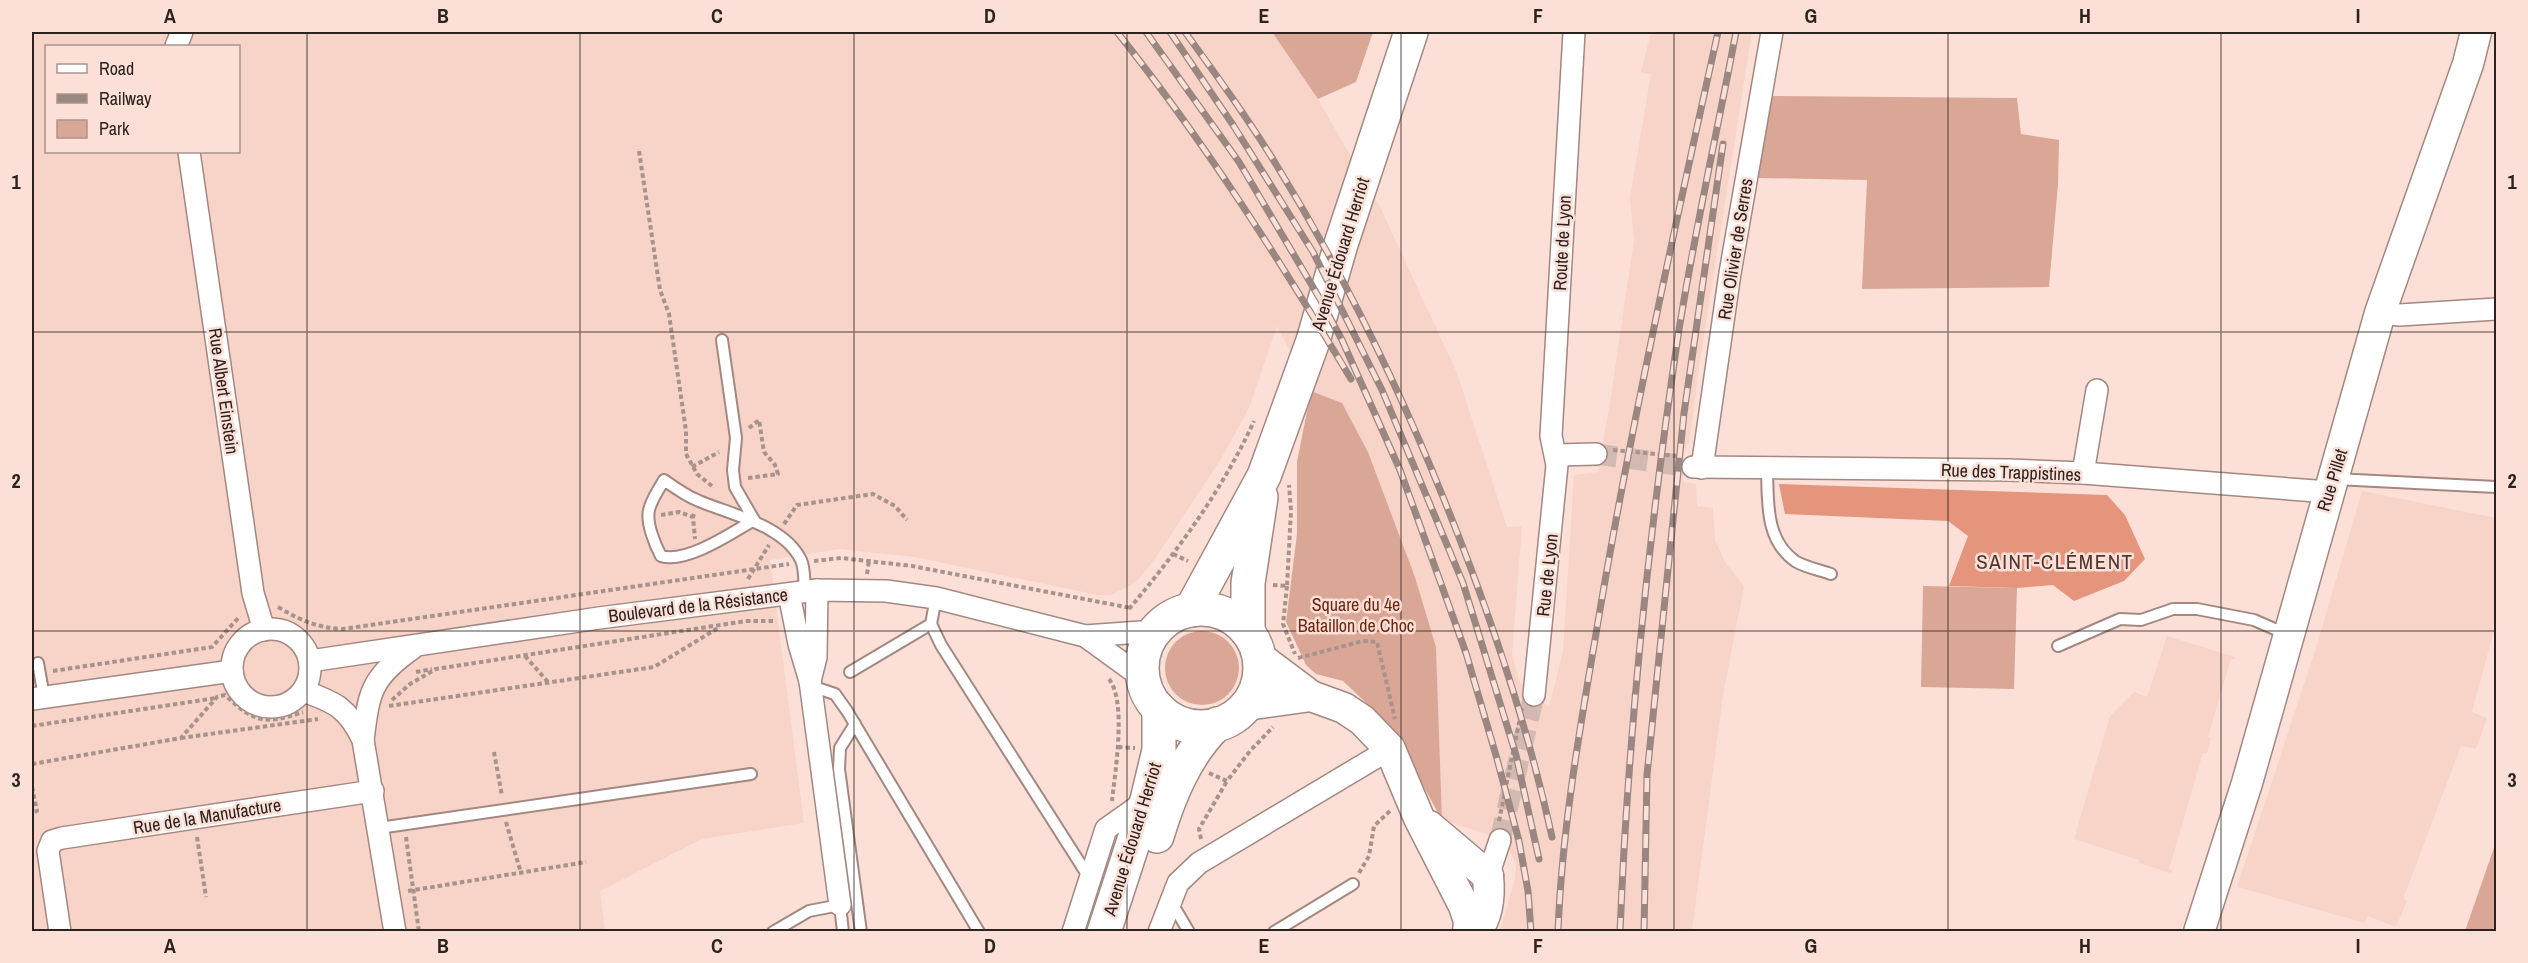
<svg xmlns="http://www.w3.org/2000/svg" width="2528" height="963" font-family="'Archivo Narrow',sans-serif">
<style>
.built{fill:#f7d3c8;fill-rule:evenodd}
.green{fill:#daa797}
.forest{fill:#e4957c}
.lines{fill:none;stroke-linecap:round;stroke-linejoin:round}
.street-tunnel{stroke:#d2bab2;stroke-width:21;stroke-dasharray:21 10;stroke-linecap:butt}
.lane-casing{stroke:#a28880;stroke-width:14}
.street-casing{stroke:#a28880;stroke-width:24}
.secondary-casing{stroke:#a28880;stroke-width:33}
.primary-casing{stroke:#a28880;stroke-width:36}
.path{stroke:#a8938c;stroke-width:4;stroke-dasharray:4.5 3;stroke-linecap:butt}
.lane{stroke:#fff;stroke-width:10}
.street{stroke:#fff;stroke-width:21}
.secondary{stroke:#fff;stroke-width:30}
.primary{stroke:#fff;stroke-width:33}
.rail-casing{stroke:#9a8781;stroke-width:7}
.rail{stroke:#fce0d7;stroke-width:4.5;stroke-dasharray:14;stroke-linecap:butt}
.grid{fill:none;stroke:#2c221f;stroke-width:1.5;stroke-opacity:0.55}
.labels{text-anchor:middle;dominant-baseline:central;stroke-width:5;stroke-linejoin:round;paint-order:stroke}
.street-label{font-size:18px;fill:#2c221f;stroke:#fce0d7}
.park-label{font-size:18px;fill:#6d2710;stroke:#fce0d7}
.quarter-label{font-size:21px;letter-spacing:1.5px;fill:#4e3831;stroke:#fce0d7}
.neatline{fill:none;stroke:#2c221f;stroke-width:2}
.grid-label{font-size:20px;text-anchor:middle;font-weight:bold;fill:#2c221f}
</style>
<rect width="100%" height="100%" fill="#fce0d7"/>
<!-- built -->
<g class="built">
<path d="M32 32H1272L1318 99 1381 209 1457 373 1507 527 1522 526 1512 654 1519 681 1549 707 1563 651 1574 475 1598 472 1611 396 1634 240 1630 198 1651 74 1641 72 1651 32H1752L1699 367 1690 439 1684 452 1683 482 1696 484 1697 506 1713 508 1715 540 1725 562 1744 586 1723 695 1692 931H1500L1515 879 1516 865 1507 845 1493 836 1442 820 1436 647 1415 577 1368 452 1342 403 1311 391 1277 326 1249 408 1221 459 1156 557 1139 579 1126 588 1110 595H1098L914 557 840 549 770 560 804 823 702 839 600 891 605 931H32ZM46 46H238V152H46Z"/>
<path d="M2362 491 2496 518V623L2472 712 2487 718 2476 749 2461 746 2403 899 2407 901 2396 927 2368 916 2365 923 2237 887 2316 648Z"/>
<path d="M2167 636 2235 657V659H2231L2208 737 2211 738 2207 753H2203L2169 869 2172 870 2171 873 2139 863V860L2074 839 2110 716 2134 692 2147 697Z"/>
</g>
<!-- green -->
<g class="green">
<path d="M1272 32H1373L1356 82 1318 99Z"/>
<path d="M1770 96 2017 98 2021 134 2059 140 2058 184 2049 287 1862 289 1867 180 1758 178Z"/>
<path d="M1311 391 1342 403 1368 452 1415 577 1436 647 1442 820 1399 742 1377 713 1343 681 1316 674 1306 665 1286 622 1297 534V462Z"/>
<path d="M1923 586 2017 588 2014 689 1921 687Z"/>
<circle cx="1202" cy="668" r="37"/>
<path d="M2496 842V931H2465Z"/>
</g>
<!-- forest -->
<path class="forest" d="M1779 484 2107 495 2125 515 2145 559 2124 581 2074 601 2053 585 2017 588 1949 586 1968 536 1948 521 1785 514Z"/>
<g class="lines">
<!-- street-tunnel -->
<g class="street-tunnel">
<path d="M1596 454 1693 467"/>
<path d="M1500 840 1534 695"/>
</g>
<!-- lane casing -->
<g class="lane-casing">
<g id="lane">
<path d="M722 340 736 438 733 470 735 487 754 520"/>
<path d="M1767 469C1768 501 1765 540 1795 561 1804 567 1820 570 1831 574"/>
<path d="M2335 479 2496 487"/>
<path d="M754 520C732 533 686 564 661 556 655 545 646 523 649 510 651 500 659 489 664 480 675 488 686 496 699 501 732 515 784 525 801 560 805 568 804 582 805 592"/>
<path d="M931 624 941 645 1090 879"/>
<path d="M2058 646 2120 619 2141 620 2173 609H2197L2254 620 2286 634"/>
<path d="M38 663 44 697"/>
<path d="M850 672 931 624 936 598"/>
<path d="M811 686 835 694 847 711 979 932"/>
<path d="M855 724 840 748 839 769 861 932"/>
<path d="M379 828 751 774"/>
<path d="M1169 904 1176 910 1189 932"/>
<path d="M773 932 809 911 840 905 843 932"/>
<path d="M1274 932 1353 884"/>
</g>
</g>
<!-- street casing -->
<g class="street-casing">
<g id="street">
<path d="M176 46 182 32"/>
<path d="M189 152 253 593 264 630"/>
<path d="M2380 313 2400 315 2496 309"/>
<path d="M1556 455 1596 454"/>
<path d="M1693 467 2009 470 2083 473 2329 492"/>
<path d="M1702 468 1730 273 1772 32"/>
<path d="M2083 473 2097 390"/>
<path d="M789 594 799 644 810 681 816 657 817 590"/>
<circle cx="271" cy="668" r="39"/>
<path d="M1085 636 1143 678"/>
<path d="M310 661 599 618 817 590 886 591 936 598 1085 636 1155 631"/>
<path d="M810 681 840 905"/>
<path d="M303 691C335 702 348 708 363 740L395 932"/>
<path d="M1534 695 1557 465 1551 436 1574 32"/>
<path d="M32 699 232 671"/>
<path d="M363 740C369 691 371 678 413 648"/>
<path d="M1488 876 1500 840"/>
<path d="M60 932 48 851 52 841 62 838 373 791"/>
<path d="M1073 932 1106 829 1147 800"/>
<path d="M1159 932 1178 883 1199 863 1390 749"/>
</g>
</g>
<!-- secondary casing -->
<g class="secondary-casing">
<g id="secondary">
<path d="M1259 657 1311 696 1344 708 1362 720 1390 749 1419 818 1464 906 1469 921 1468 932"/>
<path d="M1246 705 1311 696"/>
<path d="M1429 826 1488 876"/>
<path d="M1476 932C1488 916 1490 895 1488 876"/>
<path d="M2199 932 2247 783 2380 313 2468 64 2476 32"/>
</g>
</g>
<!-- primary casing -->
<g class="primary-casing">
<g id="primary">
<circle cx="1201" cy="668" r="59"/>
<path d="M1191 610 1264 476 1313 341 1341 244 1411 32"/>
<path d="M1248 632V583L1261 497"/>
<path d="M1157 836C1169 796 1186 754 1217 724"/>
<path d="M1104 932 1147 800 1159 750V709"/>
</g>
</g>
<!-- path -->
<g class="path">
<path d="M639 151 660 290 669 314 686 431V454L697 474 712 486"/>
<path d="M1613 450 1677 456"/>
<path d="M692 467 719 452"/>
<path d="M748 478 778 474 775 465 764 452 759 420 749 428"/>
<path d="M694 514 693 517 695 539"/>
<path d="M661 515 679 512 693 517"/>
<path d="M784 524 797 505 873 494 895 506 907 520"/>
<path d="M1173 554 1188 561"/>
<path d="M814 561 841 558 912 566 1131 608"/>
<path d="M867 574 869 560"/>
<path d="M748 579 769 545"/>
<path d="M1273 585 1287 586 1291 511 1289 485"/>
<path d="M1287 586 1283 624 1295 654"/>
<path d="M278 607C300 620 317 628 343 629L789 564"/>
<path d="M1129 609C1177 552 1223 489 1254 421"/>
<path d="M746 621H775"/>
<path d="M525 656 548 682"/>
<path d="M1298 658 1363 641 1377 642 1395 719"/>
<path d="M53 671 212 647 240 616"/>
<path d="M416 672 432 669"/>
<path d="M1109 679C1127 702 1115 772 1112 801"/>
<path d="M392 700 410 684 436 669 746 621"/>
<path d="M389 706 654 667 718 628"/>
<path d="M32 726 216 698"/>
<path d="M181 738 318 719"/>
<path d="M1118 747 1135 748"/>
<path d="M494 752 502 796"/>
<path d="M32 764 181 738 217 697 225 695C255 723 264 725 303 712"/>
<path d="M1209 773 1227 781 1250 751 1273 727"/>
<path d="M32 787 37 811 32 812"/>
<path d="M1499 821 1522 708"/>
<path d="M506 822 521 873"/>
<path d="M197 837 206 897"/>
<path d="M406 837 419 932"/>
<path d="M1201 839 1199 829 1227 781"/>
<path d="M1359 873 1369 856 1374 826 1391 810"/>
<path d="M408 891 586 862"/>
</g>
<!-- lane -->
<use href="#lane" class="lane"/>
<!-- street -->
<use href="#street" class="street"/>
<!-- secondary -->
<use href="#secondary" class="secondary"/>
<!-- primary -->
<use href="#primary" class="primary"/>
<!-- rail casing -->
<g class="rail-casing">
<g id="rail">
<path d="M1117 32C1204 141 1279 259 1351 379"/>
<path d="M1146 32 1239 162 1320 299 1342 340 1400 470 1466 653 1497 759 1519 841 1528 891 1531 932"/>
<path d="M1170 32 1233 125 1313 252 1382 390 1463 583 1516 755 1539 859"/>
<path d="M1185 32C1217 76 1249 120 1277 166 1343 273 1398 385 1445 502 1489 611 1527 722 1552 837"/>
<path d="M1558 932C1562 822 1583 712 1601 604 1634 412 1676 222 1718 32"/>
<path d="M1620 932C1628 733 1649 533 1678 336 1694 234 1717 133 1736 32"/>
<path d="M1644 932 1647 775 1684 413 1723 144"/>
</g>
</g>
<!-- rail -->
<use href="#rail" class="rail"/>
</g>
<!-- grid -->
<path class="grid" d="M307 32V932M580 32V932M854 32V932M1127 32V932M1401 32V932M1674 32V932M1948 32V932M2221 32V932M32 332H2496M32 631H2496"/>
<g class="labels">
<!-- street labels -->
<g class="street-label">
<text transform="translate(1562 243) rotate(-87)">Route de Lyon</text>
<text transform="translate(1735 249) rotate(-81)">Rue Olivier de Serres</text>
<text transform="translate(1340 254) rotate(-73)">Avenue Édouard Herriot</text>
<text transform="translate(224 391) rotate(82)">Rue Albert Einstein</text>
<text transform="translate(2011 472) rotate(2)">Rue des Trappistines</text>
<text transform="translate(2332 480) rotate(-73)">Rue Pillet</text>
<text transform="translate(1547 575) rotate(-84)">Rue de Lyon</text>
<text transform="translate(698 605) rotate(-7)">Boulevard de la Résistance</text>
<text transform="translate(207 816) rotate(-9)">Rue de la Manufacture</text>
<text transform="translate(1132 839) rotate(-73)">Avenue Édouard Herriot</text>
</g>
<!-- park labels -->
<g class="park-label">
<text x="1356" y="604">Square du 4e<tspan x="1356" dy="21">Bataillon de Choc</tspan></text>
</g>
<!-- quarter labels -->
<g class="quarter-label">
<text x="2055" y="561">SAINT-CLÉMENT</text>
</g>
</g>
<!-- border -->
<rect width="2528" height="963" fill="none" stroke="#fce0d7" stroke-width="66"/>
<!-- legend -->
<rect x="45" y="45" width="195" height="108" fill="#fce0d7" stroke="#a9948d" stroke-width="1.5"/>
<rect x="57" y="64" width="30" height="9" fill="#ffffff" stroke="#a9948d" stroke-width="1.5"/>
<text x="99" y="75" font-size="18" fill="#2c221f">Road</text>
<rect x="57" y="94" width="30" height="9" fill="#9a8781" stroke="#a9948d" stroke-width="1.5"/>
<text x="99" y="105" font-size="18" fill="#2c221f">Railway</text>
<rect x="57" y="120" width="30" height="18" fill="#daa797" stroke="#a9948d" stroke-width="1.5"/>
<text x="99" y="135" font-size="18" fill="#2c221f">Park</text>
<rect x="33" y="33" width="2462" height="897" class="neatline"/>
<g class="grid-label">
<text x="170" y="23">A</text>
<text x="443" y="23">B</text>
<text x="717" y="23">C</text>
<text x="990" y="23">D</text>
<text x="1264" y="23">E</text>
<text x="1538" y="23">F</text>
<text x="1811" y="23">G</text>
<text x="2085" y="23">H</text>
<text x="2358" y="23">I</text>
<text x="16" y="189">1</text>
<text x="2512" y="189">1</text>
<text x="16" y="488">2</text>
<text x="2512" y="488">2</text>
<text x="16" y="787">3</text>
<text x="2512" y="787">3</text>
<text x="170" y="953">A</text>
<text x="443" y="953">B</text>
<text x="717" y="953">C</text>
<text x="990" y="953">D</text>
<text x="1264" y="953">E</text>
<text x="1538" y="953">F</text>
<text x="1811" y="953">G</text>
<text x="2085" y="953">H</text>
<text x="2358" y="953">I</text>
</g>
</svg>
